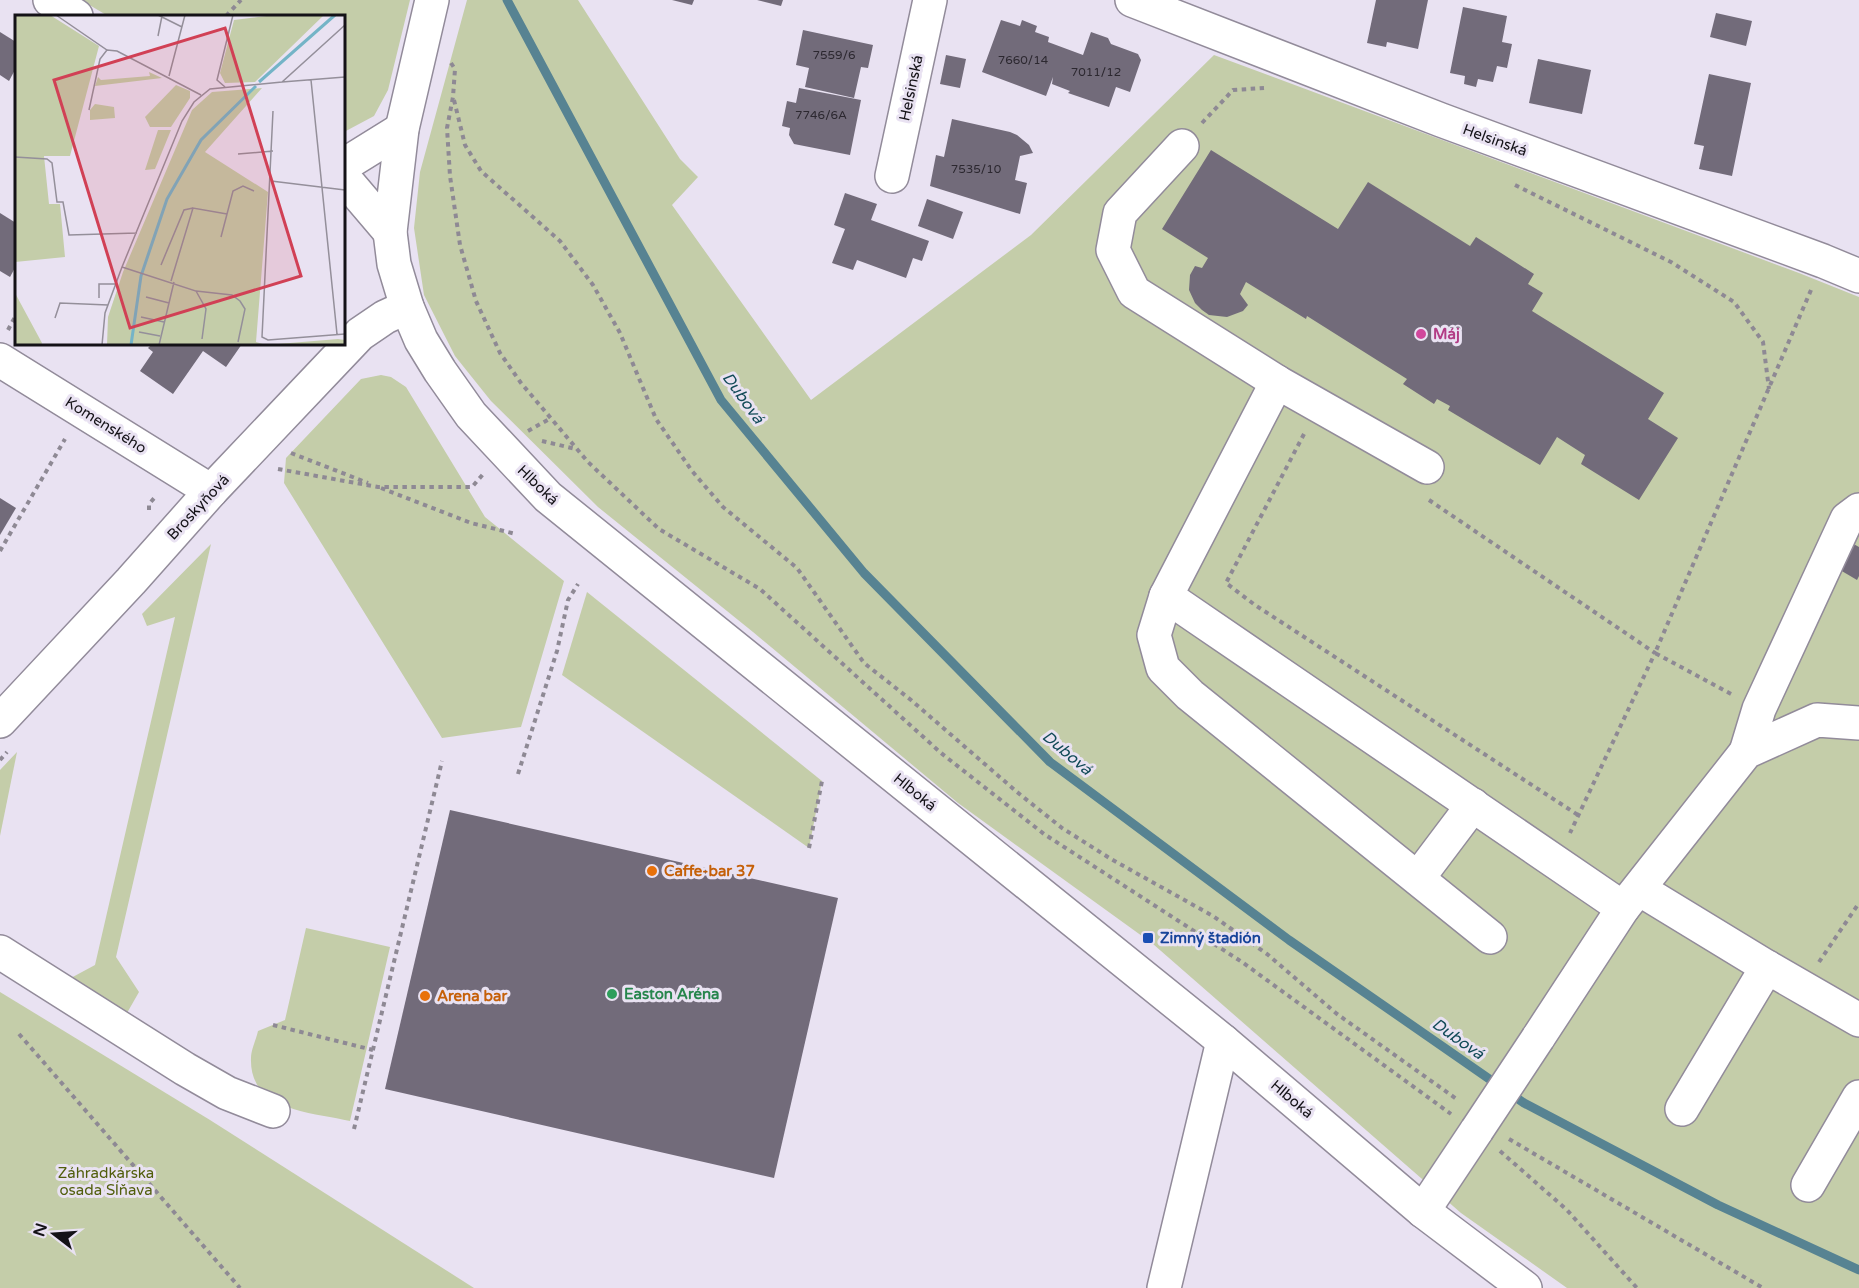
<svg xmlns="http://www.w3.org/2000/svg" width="1859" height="1288" font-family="'Varela Round',sans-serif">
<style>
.green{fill:#c4cda9}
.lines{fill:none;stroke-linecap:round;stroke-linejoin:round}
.stream{stroke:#578392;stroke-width:9}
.building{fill:#726b7a}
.minor-casing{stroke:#928b9a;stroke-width:36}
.path{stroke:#8e8994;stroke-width:4;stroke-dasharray:4.5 4.5;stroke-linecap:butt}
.minor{stroke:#fff;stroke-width:33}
.minor-bridge-casing{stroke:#928b9a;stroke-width:36;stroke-linecap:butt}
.minor-bridge{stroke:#fff;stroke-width:33}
.hotel-dot{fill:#d1479c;stroke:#e9e2f2;stroke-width:2}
.food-dot{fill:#e8710a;stroke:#e9e2f2;stroke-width:2}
.transit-dot{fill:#1a4fb4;stroke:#e9e2f2;stroke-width:2}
.leisure-dot{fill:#2e9e5b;stroke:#e9e2f2;stroke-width:2}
.labels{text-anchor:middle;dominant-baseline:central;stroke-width:6;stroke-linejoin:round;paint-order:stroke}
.number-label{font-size:12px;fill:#2c2830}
.street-label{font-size:15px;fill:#141217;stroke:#e9e2f2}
.hotel-label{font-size:15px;font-weight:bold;fill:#b23c85;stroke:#e9e2f2;text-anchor:start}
.food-label{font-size:15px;font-weight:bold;fill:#c56008;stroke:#e9e2f2;text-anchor:start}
.transit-label{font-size:15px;font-weight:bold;fill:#164399;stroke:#e9e2f2;text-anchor:start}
.leisure-label{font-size:15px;font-weight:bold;fill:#27864d;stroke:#e9e2f2;text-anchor:start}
.park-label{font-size:15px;fill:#515e0c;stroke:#e9e2f2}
.water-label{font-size:16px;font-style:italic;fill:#114a57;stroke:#e9e2f2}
.inset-river{fill:none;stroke:#74b4c7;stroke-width:3}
.inset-road{fill:none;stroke:#948f9a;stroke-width:1.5}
.view{fill:#d14055;fill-opacity:0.15;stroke:#d14055;stroke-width:3}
.inset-edge{fill:none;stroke:#141217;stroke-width:3}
</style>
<rect width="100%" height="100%" fill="#e9e2f2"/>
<!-- green -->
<g class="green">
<path d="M81 0H410L388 90 374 116 344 132V16H108Z"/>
<path d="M467 0H578L680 159 698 177 672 205 811 400 1031 235 1214 55 1799 273 1859 297V1288H1567L1461 1213 1153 944 958 803 753 632 598 507 491 401 455 356 424 295 414 228 420 172Z"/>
<path d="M381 375 391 377 406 387 485 517 564 581 521 727 442 738 284 483 286 458 361 379Z"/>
<path d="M211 544 116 957 139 992 123 1020 69 979 95 965 175 617 147 626 142 614Z"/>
<path d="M587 592 822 781 809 848 562 675Z"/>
<path d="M17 752 0 836V770Z"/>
<path d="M306 928 390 947 350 1121C311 1112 249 1111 251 1058 251 1050 256 1040 258 1031L285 1020Z"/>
<path d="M0 992 210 1120 474 1288H0Z"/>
</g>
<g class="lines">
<!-- stream -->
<path class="stream" d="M507 0 721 400 864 573 1050 762 1289 940 1524 1103 1718 1205 1859 1270"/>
</g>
<!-- building -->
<g class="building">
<path d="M672 0H694L692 5Z"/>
<path d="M757 0H783L781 6Z"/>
<path d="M1376 0H1428L1418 49 1387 42 1386 47 1367 43Z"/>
<path d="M1463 7 1507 16 1502 42 1512 44 1507 68 1497 66 1493 82 1478 79 1476 87 1464 84 1465 76 1450 73Z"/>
<path d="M1716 13 1752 21 1746 46 1710 37Z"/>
<path d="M1001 20 1020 26 1022 20 1037 26 1035 32 1049 37 1048 42 1083 55 1091 32 1108 38 1111 44 1138 54 1141 60 1130 92 1116 87 1109 107 1068 93 1070 91 1052 84 1053 77 1046 96 982 72Z"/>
<path d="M803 30 873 45 868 68 861 67 854 98 805 87 809 68 796 65Z"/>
<path d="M0 32 16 42V68L9 81 0 75Z"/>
<path d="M946 55 966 59 960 88 940 84Z"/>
<path d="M1538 59 1591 70 1582 114 1529 103Z"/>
<path d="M1709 74 1751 83 1732 176 1699 169 1704 146 1694 144Z"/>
<path d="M799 88 861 100 850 155 794 144 789 135 790 128 782 126 787 101 796 103Z"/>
<path d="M952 119 1010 132 1017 135 1029 145 1033 153 1020 156 1015 180 1027 183 1020 214 930 186 936 155 944 157Z"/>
<path d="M1211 150 1338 229 1368 182 1470 246 1476 237 1534 274 1528 284 1543 293 1532 311 1664 393 1648 419 1678 438 1639 500 1581 464 1585 455 1557 437 1540 465 1448 410 1450 406 1437 399 1434 404 1403 384 1407 379 1307 316 1306 319 1246 282 1240 294 1248 305 1243 311 1227 317 1209 315 1202 310 1195 303 1189 290 1190 275 1195 266 1202 268 1208 258 1162 229Z"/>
<path d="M845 193 877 204 871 220 929 241 922 261 913 258 906 278 857 260 853 270 832 263 845 229 834 225Z"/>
<path d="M927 199 963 212 953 239 918 226Z"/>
<path d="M0 213 16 223V266L10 277 0 271Z"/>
<path d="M152 344H242L226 367 203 351 173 394 140 371 153 352 148 348Z"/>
<path d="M0 498 16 508 0 535Z"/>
<path d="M1850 542 1859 547V576L1857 580 1835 567Z"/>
<path d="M450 810 838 898 774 1178 385 1089Z"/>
</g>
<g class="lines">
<!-- minor casing -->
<g class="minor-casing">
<g id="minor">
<path d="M50 0 76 16"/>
<path d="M432 0 402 129 390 232 394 264 407 307 421 340 440 371 471 415 548 497 1223 1041 1423 1211 1525 1288"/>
<path d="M1132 0 1441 120 1823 261 1859 276"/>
<path d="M1182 146 1120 213 1113 250 1134 292 1277 382 1427 467"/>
<path d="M344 165 402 129"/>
<path d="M892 176 930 0"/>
<path d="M344 178 390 232"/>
<path d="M0 360 211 491"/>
<path d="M1277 382 1166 596 1623 908"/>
<path d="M1166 596 1154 635 1163 668 1190 695 1490 937"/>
<path d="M0 721 131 581 211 491 360 334 385 317 407 307"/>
<path d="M1746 752 1759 709 1847 519 1859 510"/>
<path d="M1418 878 1473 805"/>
<path d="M1639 889 1767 967 1859 1020"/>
<path d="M0 952 185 1069 227 1093 273 1111"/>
<path d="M1538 1038 1623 908 1746 752 1817 720 1859 723"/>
<path d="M1682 1109 1767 967"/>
<path d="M1808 1185 1859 1097"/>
<path d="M1423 1211 1477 1130"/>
<path d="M1164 1288 1223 1041"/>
</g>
</g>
<!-- path -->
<g class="path">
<path d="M226 16 241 0"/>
<path d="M451 63 455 69 453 97 447 128 450 176 460 245 476 301 500 353 521 383 588 462 659 529 760 589 941 753 1044 834 1242 962 1451 1114"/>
<path d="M454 100 465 145 481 171 560 241 593 285 620 333 656 419 692 471 723 507 797 568 864 663 911 700 1017 792 1062 828 1111 859 1213 916 1267 954 1337 1014 1458 1100"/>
<path d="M1202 123 1233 90 1264 88"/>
<path d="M1515 185 1671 262 1734 302 1763 342 1769 389"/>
<path d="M8 330 16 315"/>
<path d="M528 431 551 418"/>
<path d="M1304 434 1226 583 1255 605 1578 815"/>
<path d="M542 441 576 449"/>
<path d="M291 453 368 483"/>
<path d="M278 469 378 487H472L484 473"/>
<path d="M381 488 471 523 516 534"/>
<path d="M1429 500 1655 653 1570 833"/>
<path d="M149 510V504L156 496"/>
<path d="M0 551 65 439"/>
<path d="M1731 694 1655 653 1811 290"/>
<path d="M0 760 7 752"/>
<path d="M518 774 557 651 568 600 578 584"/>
<path d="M809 848 822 781"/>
<path d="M1819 962 1859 903"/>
<path d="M273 1025 373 1050"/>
<path d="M19 1034 240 1288"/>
<path d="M354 1129 442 761"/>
<path d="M1509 1139 1763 1288"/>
<path d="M1500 1151 1567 1210 1637 1288"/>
</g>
<!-- minor -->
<use href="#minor" class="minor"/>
<!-- minor-bridge casing -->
<g class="minor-bridge-casing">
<path id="minor-bridge" d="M1477 1130 1538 1038"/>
</g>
<!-- minor-bridge -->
<use href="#minor-bridge" class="minor-bridge"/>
</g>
<!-- markers -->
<circle class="hotel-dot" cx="1421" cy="334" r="6"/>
<g class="food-dot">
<circle cx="652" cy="871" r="6"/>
<circle cx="425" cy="996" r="6"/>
</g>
<rect class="transit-dot" x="1142" y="932" width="12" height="12" rx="3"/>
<circle class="leisure-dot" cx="612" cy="994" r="6"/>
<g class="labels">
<!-- number labels -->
<g class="number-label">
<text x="834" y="55">7559/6</text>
<text x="1023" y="60">7660/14</text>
<text x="1096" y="72">7011/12</text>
<text x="821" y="115">7746/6A</text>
<text x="976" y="169">7535/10</text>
</g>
<!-- street labels -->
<g class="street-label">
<text transform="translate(911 88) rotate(-78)">Helsinská</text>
<text transform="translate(1495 140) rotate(20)">Helsinská</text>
<text transform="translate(106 425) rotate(32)">Komenského</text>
<text transform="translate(538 485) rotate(44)">Hlboká</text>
<text transform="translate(198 507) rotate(-47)">Broskyňová</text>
<text transform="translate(915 792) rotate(39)">Hlboká</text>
<text transform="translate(1292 1099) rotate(40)">Hlboká</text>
</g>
<!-- hotel labels -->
<g class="hotel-label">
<text x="1433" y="334">Máj</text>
</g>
<!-- food labels -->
<g class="food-label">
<text x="664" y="871">Caffe-bar 37</text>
<text x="437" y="996">Arena bar</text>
</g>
<!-- transit labels -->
<g class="transit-label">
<text x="1160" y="938">Zimný štadión</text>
</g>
<!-- leisure labels -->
<g class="leisure-label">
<text x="624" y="994">Easton Aréna</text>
</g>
<!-- park labels -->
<g class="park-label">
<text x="106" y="1173">Záhradkárska<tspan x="106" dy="17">osada Sĺňava</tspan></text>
</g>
<!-- water labels -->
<g class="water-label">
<text transform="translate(743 398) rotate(54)">Dubová</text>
<text transform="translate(1067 753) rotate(40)">Dubová</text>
<text transform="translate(1458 1039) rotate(35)">Dubová</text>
</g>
</g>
<!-- overview -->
<g transform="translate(15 15)">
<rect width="330" height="330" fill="#e9e2f2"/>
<path d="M0 0H35L84 31 55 141H29L34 189H45L50 242 0 247ZM260 0H309L240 67 210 68 205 58 219 5ZM134 57 147 63 80 71 83 62 86 65 135 61ZM161 70 175 76V83L156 112H135L130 102ZM247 73 190 137 253 177 241 327 251 330 323 324 330 325V329L329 330H92L93 302 108 257 177 95 197 77ZM80 89 99 92 100 103 75 105V95ZM143 115H156L140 154 130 155ZM0 278 27 328 26 330H0Z" fill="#c4cda9"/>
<path class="inset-river" d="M244 67 320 0M116 330 126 261 152 184 186 125 241 71"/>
<path class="inset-road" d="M41 0 92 35 102 36 186 80M143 0 167 12M217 0H236M143 21 147 1M154 61 170 0M296 65 322 319M267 67 330 62M210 72 202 65 218 0M74 95 85 44 92 35M258 96 247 322 253 325 330 319M223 139 258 136M0 142 32 144 37 148 42 187H48L54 220 122 218M256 166 330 175M206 222 218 176 228 171 239 176M146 250 169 195 178 193M107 252 181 276 191 294 187 324M156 266 178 193 212 199M181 276 217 280 225 286 230 294 223 327M131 282 154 288M84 283V269H101M126 302 149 307M40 303 45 288 93 290M124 317 145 321M87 330 90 298 107 252 167 106 179 87 195 74 267 67 330 10M144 330 159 267"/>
<path class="view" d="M210 13 286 261 115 313 39 65Z"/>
<rect width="330" height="330" class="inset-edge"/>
</g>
<!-- north arrow -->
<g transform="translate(54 1234) rotate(287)" stroke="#e9e2f2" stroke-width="4.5" paint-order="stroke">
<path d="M0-4.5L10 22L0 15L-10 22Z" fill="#141217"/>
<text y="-9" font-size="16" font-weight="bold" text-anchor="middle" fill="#141217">N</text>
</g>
</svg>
